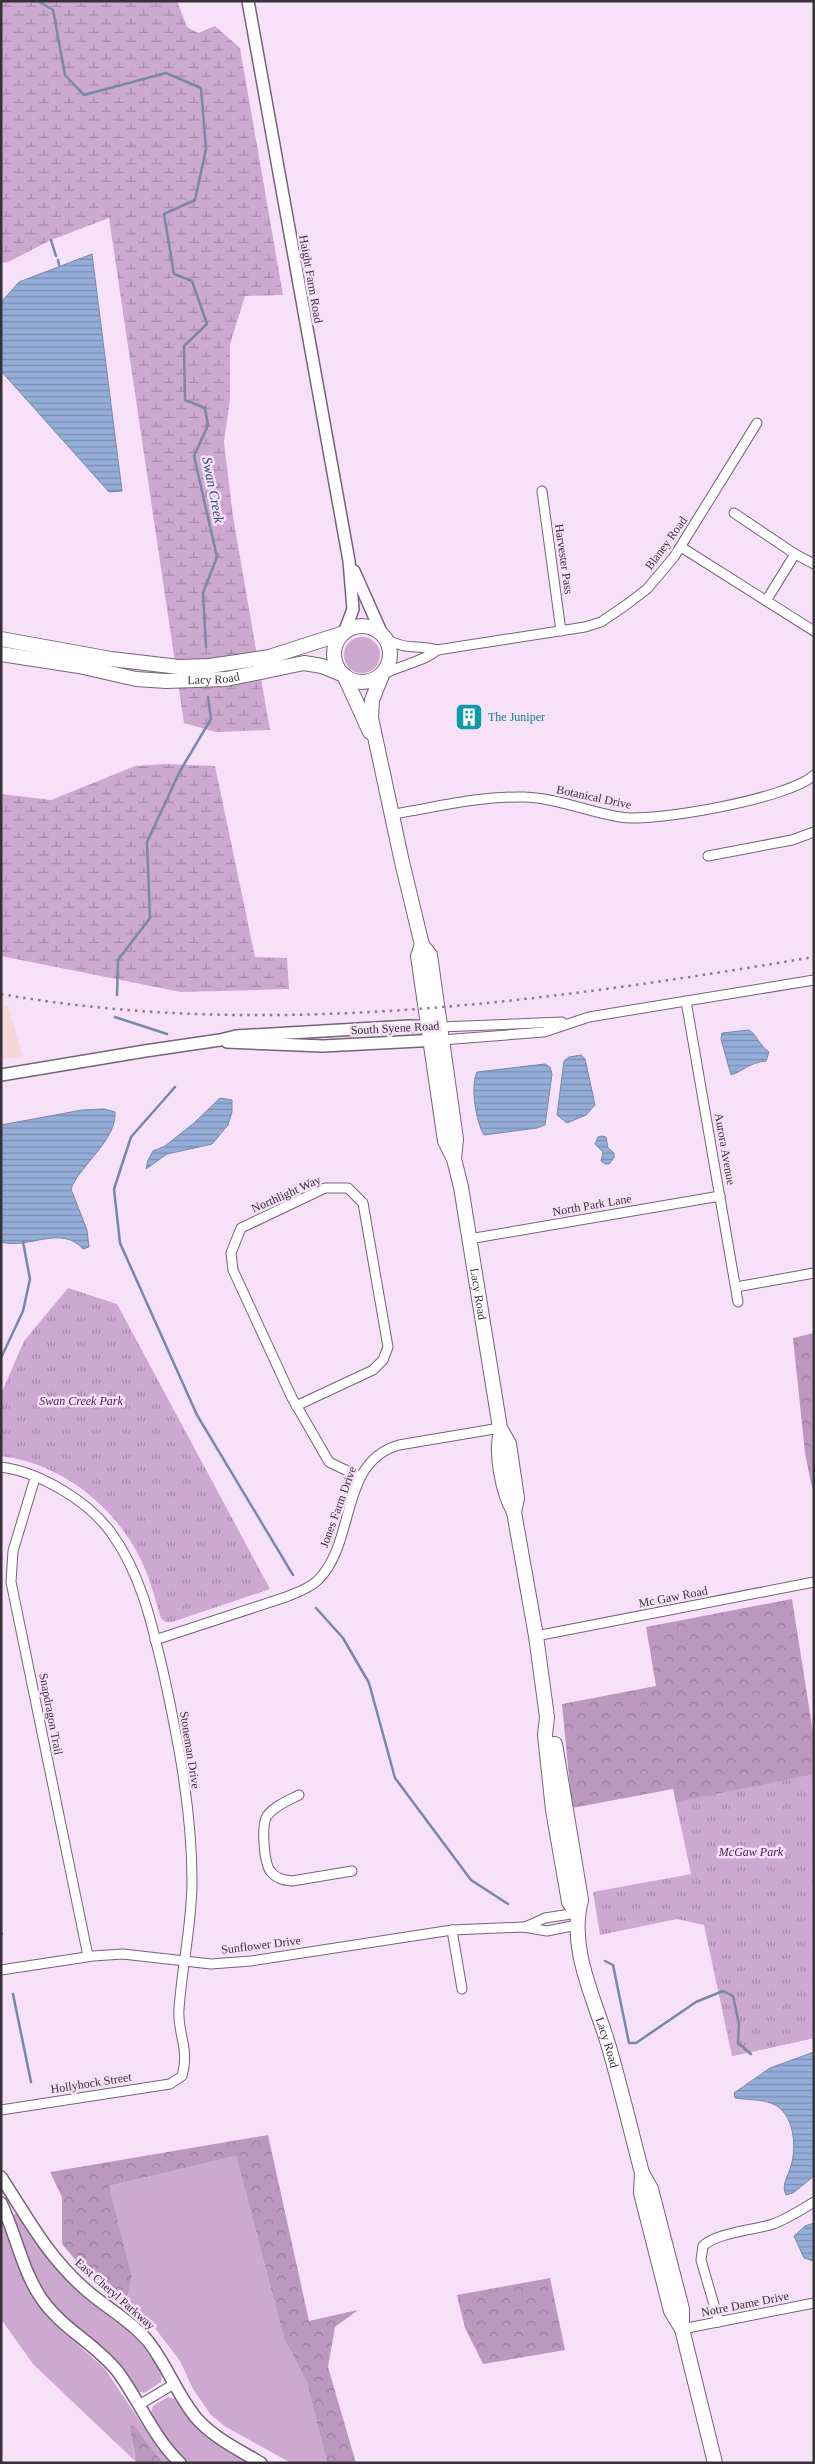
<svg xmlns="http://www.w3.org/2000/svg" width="815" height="2464" font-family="Georgia,serif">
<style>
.commercial{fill:#f3d8d9}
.green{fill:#cda8d0}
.forest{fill:url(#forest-crowns)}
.wetland{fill:url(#wetland-marsh)}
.park{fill:url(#park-tufts)}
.water{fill:url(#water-rules);stroke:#7888a9}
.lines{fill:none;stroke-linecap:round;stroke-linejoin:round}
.stream{stroke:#7888a9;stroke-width:2.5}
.minor-casing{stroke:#766378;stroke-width:11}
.tertiary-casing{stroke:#766378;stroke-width:14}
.secondary-casing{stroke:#766378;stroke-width:16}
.minor{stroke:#fff;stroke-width:9}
.tertiary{stroke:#fff;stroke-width:11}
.secondary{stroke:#fff;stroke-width:14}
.rail{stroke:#8b7d8d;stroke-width:2.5;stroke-dasharray:2.5 5;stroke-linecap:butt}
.labels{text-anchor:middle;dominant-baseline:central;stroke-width:5;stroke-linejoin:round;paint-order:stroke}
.street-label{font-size:12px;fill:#383039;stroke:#f7e1f9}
.culture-label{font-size:12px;fill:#0d838f;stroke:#f7e1f9;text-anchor:start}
.park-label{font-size:12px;font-style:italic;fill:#4f2153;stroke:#f7e1f9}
.water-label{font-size:14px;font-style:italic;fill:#2b4980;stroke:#f7e1f9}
</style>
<defs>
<pattern id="forest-crowns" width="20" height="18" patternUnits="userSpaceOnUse" patternTransform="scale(1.25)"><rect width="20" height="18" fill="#bc98bf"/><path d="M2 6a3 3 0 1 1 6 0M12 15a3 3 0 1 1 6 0" fill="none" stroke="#9a7c9c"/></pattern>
<pattern id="wetland-marsh" width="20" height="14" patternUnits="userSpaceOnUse" patternTransform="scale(1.25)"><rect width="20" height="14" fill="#cda8d0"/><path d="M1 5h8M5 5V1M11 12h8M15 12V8" fill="none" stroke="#a789aa"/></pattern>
<pattern id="park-tufts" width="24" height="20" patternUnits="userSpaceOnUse" patternTransform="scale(1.25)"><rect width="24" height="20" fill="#cda8d0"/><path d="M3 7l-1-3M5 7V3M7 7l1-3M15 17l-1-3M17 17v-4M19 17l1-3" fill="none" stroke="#a789aa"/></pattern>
<pattern id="water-rules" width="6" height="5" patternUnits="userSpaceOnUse" patternTransform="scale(1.25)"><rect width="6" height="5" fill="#94add9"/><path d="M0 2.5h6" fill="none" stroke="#7a8db1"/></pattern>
</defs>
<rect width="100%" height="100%" fill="#f7e1f9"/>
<!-- commercial -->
<path class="commercial" d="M1 1005 8 1006 23 1056 1 1060Z"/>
<!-- green -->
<g class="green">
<circle cx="362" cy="655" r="18"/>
<path d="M236 2156 284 2338 307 2383 327 2463H291L226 2427 211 2415 193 2389 180 2361 154 2327 126 2304 132 2276 109 2186Z"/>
<path d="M17 2213 52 2263 71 2283 136 2337 162 2373 161 2382 144 2393 134 2390 49 2300 34 2273 12 2216Z"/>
<path d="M1 2222 34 2300 46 2316 105 2369 155 2444 172 2463H163L134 2425 129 2424 135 2461 33 2364 1 2319Z"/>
<path d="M168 2397 179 2400C201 2434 214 2443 249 2463H187L170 2446 150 2416 153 2406Z"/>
</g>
<!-- forest -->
<g class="forest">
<path d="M814 1333V1488H812L805 1453 793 1338Z"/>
<path d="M792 1599 814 1739V2038L732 2056 757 1824 682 1831 673 1789 572 1808 562 1704 656 1686 646 1627Z"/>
<path d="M268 2135 309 2321 358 2310 335 2327 328 2367 356 2463H327L307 2383 284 2338 236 2156 109 2186 132 2276 126 2304 91 2278 62 2244V2197L50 2172Z"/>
<path d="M550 2278 565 2350 483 2364 465 2328 457 2295Z"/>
<path d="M129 2424 134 2425 163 2463H136Z"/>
</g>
<!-- wetland -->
<g class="wetland">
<path d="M1 1H177L187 27 198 33 215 26 240 48 283 295 245 296 230 344V399L224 442 233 517 270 730 216 732 184 723 109 218 51 240 8 262 1 263Z"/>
<path d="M165 764 215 766 255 957 287 958 289 989 181 992 1 956V794L51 800 135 766Z"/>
</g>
<!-- park -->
<g class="park">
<path d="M68 1288 117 1304 270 1589 172 1622H165L161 1618C155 1599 150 1578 141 1560 114 1505 62 1464 1 1456V1394L24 1341Z"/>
<path d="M814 1774V2038L732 2056 704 1925 677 1919 600 1935 593 1892 691 1874 676 1802Z"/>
</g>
<!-- water -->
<g class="water">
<path d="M92 254 122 491 109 492 1 371V302L19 282Z"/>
<path d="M749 1030C757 1035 759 1045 769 1052L766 1061C748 1063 744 1071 731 1075L721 1039 722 1033Z"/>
<path d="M581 1055 585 1059 595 1105 586 1115 567 1123 557 1115 564 1061 569 1057Z"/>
<path d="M545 1064 550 1067 552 1074 545 1125 537 1128 484 1135C476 1122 470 1086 477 1072Z"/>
<path d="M220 1098 232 1100V1112L228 1125 212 1144 167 1154 146 1169 148 1160 153 1151 165 1146 194 1123Z"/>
<path d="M104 1109 115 1112C117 1140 80 1165 71 1189L87 1230 89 1247 83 1249C61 1224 28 1250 1 1242V1125L82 1110Z"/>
<path d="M602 1136 606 1137 608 1148 614 1153V1158L609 1164H605L601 1161 603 1152 595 1144 598 1137Z"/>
<path d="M814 2052V2176L793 2193 786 2195C781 2184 788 2177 791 2166 797 2146 794 2113 773 2104 763 2099 747 2100 735 2098L734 2093 770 2068Z"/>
<path d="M814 2223V2261L804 2258 794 2236 805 2226Z"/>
</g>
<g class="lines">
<!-- stream -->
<g class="stream">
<path d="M38 1 53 10 65 75 84 95 166 73 201 88 206 149 195 200 164 214 174 274 192 281 207 324 184 346 185 400 205 408 208 425 194 456 217 557 203 593 206 647"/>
<path d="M51 240 56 256"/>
<path d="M58 260 59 265"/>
<path d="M117 995 118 960 150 918 147 842 180 771 211 719 208 697"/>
<path d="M115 1017 167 1034"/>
<path d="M175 1087 131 1137 114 1189 120 1243 197 1415 293 1575"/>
<path d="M1 1358 23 1311 30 1279 23 1242"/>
<path d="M316 1608 343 1638 369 1683 395 1778 471 1880 508 1904"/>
<path d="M1 1932 2 1934"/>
<path d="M605 1961 613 1965 629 2043H636L696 2002 723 1991 733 1996 739 2024 738 2043 751 2054"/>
<path d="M13 1994 31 2082"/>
</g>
<!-- minor casing -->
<g class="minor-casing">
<g id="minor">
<path d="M542 491 561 631"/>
<path d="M734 513 795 554"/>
<path d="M681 547 814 631"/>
<path d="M766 601 795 554 814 564"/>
<path d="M386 639C408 651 417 644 437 650L585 627 601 622 626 605 647 589 674 557 757 423"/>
<path d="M382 675C399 665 422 663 437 650"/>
<path d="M393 814C437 807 479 796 524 797 557 798 588 812 620 817 653 823 791 798 814 775"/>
<path d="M708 856 792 840 814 832"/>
<path d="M686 1001 738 1302"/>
<path d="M440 1027 562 1022"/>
<path d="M442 1040 544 1032 589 1017 814 980"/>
<path d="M469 1239 720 1196"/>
<path d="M736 1287 814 1273"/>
<path d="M296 1406 373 1370 383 1360 388 1347 363 1203 348 1188H325L241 1228 231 1253 233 1270 292 1398 299 1410 329 1462 360 1477"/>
<path d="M1 1467C40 1472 90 1502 112 1534 141 1574 152 1624 163 1671 178 1739 192 1811 192 1881 192 1924 182 1966 179 2009 177 2033 190 2048 182 2076L170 2084 1 2110"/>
<path d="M35 1478 13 1551 11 1582 88 1956"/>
<path d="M536 1636 814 1582"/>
<path d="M155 1640 286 1597C298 1592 308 1589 317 1581 357 1543 338 1462 399 1445L500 1428"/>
<path d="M299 1795C289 1800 274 1806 267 1816 261 1826 264 1864 271 1872 277 1879 284 1880 292 1881L352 1871"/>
<path d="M525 1927 545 1918 577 1913"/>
<path d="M452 1930 462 1989"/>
<path d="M1 1970 93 1956 123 1954 211 1964 251 1961 452 1930 524 1927 547 1931 577 1925"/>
<path d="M719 2322 701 2260 703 2246C716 2233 754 2230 773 2224 787 2219 801 2210 814 2202"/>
<path d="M682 2329 814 2303"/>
<path d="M139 2405 174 2384"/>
</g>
</g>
<!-- tertiary casing -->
<g class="tertiary-casing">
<g id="tertiary">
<path d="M248 1 349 561 353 609 344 633"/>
<path d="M354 571 382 634"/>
<path d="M227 1042 323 1046 438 1040"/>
<path d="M1 1075 145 1051 220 1040 236 1036 410 1026 436 1027"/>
<path d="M1 2177C27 2217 48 2257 85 2289 105 2307 129 2319 147 2340 167 2364 177 2396 198 2420 216 2439 239 2450 261 2463"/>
<path d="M1 2203C16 2234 22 2270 41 2298 61 2328 96 2344 118 2372 140 2402 153 2437 180 2463"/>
</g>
</g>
<!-- secondary casing -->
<g class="secondary-casing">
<g id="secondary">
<circle cx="362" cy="654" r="28"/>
<path d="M1 639 111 659 179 667 210 666 269 657 344 633"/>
<path id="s1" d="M1 654 79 666 136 679 166 681 226 679 304 663 322 666 344 675 370 732"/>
<path d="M382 675 372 700 371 718 402 862 422 945 430 955 456 1139 454 1159"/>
<path id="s2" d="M422 945 418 956 445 1141 454 1159 461 1187 500 1428 509 1444 517 1498 514 1512"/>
<path d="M501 1431C495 1453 503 1493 514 1512L536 1636 547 1717 545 1735 553 1810 569 1902 577 1913"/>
<path id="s3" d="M555 1744 581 1900C568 1950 595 1999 609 2047 621 2089 631 2131 642 2173"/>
<path d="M682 2329 671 2311 641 2193 642 2173 651 2189 682 2309V2329L715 2463"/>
</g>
</g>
<!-- minor -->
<use href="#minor" class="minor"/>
<!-- tertiary -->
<use href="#tertiary" class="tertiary"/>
<!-- secondary -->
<use href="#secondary" class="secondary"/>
<!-- rail -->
<path class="rail" d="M1 994C267 1041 551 1001 814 957"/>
</g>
<!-- icons -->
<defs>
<g id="building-square" transform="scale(1.4375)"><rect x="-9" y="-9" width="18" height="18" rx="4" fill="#0f9aa8" stroke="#f7e1f9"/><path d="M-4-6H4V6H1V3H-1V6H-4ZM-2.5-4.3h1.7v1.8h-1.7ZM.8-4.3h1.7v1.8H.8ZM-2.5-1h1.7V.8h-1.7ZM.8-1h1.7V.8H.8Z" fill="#fff"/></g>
</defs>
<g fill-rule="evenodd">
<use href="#building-square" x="469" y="717"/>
</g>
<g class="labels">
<!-- street labels -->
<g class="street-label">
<text transform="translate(311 279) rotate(80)">Haight Farm Road</text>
<text transform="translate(666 543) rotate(-54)">Blaney Road</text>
<text transform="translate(564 559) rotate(82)">Harvester Pass</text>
<text stroke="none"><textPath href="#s1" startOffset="215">Lacy Road</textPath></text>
<text transform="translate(594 797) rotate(12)">Botanical Drive</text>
<text transform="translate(395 1028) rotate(-3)">South Syene Road</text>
<text transform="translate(725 1149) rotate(80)">Aurora Avenue</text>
<text transform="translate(286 1194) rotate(-24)">Northlight Way</text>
<text transform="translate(592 1205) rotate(-10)">North Park Lane</text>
<text stroke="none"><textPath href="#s2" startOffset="356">Lacy Road</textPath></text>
<text transform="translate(338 1507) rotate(-70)">Jones Farm Drive</text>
<text transform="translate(673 1597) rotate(-11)">Mc Gaw Road</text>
<text transform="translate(51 1714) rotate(79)">Snapdragon Trail</text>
<text transform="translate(190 1750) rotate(81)">Stoneman Drive</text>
<text transform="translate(261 1945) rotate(-7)">Sunflower Drive</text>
<text stroke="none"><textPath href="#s3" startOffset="305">Lacy Road</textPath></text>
<text transform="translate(91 2083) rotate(-9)">Hollyhock Street</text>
<text transform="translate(115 2294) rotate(41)">East Cheryl Parkway</text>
<text transform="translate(745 2304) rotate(-11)">Notre Dame Drive</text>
</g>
<!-- culture labels -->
<g class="culture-label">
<text x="488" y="717">The Juniper</text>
</g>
<!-- park labels -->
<g class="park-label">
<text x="81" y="1401">Swan Creek Park</text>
<text x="751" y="1852">McGaw Park</text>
</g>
<!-- water labels -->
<g class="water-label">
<text transform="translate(213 490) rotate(79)">Swan Creek</text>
</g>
</g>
<!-- border -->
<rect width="815" height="2464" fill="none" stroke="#383039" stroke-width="5"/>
</svg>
